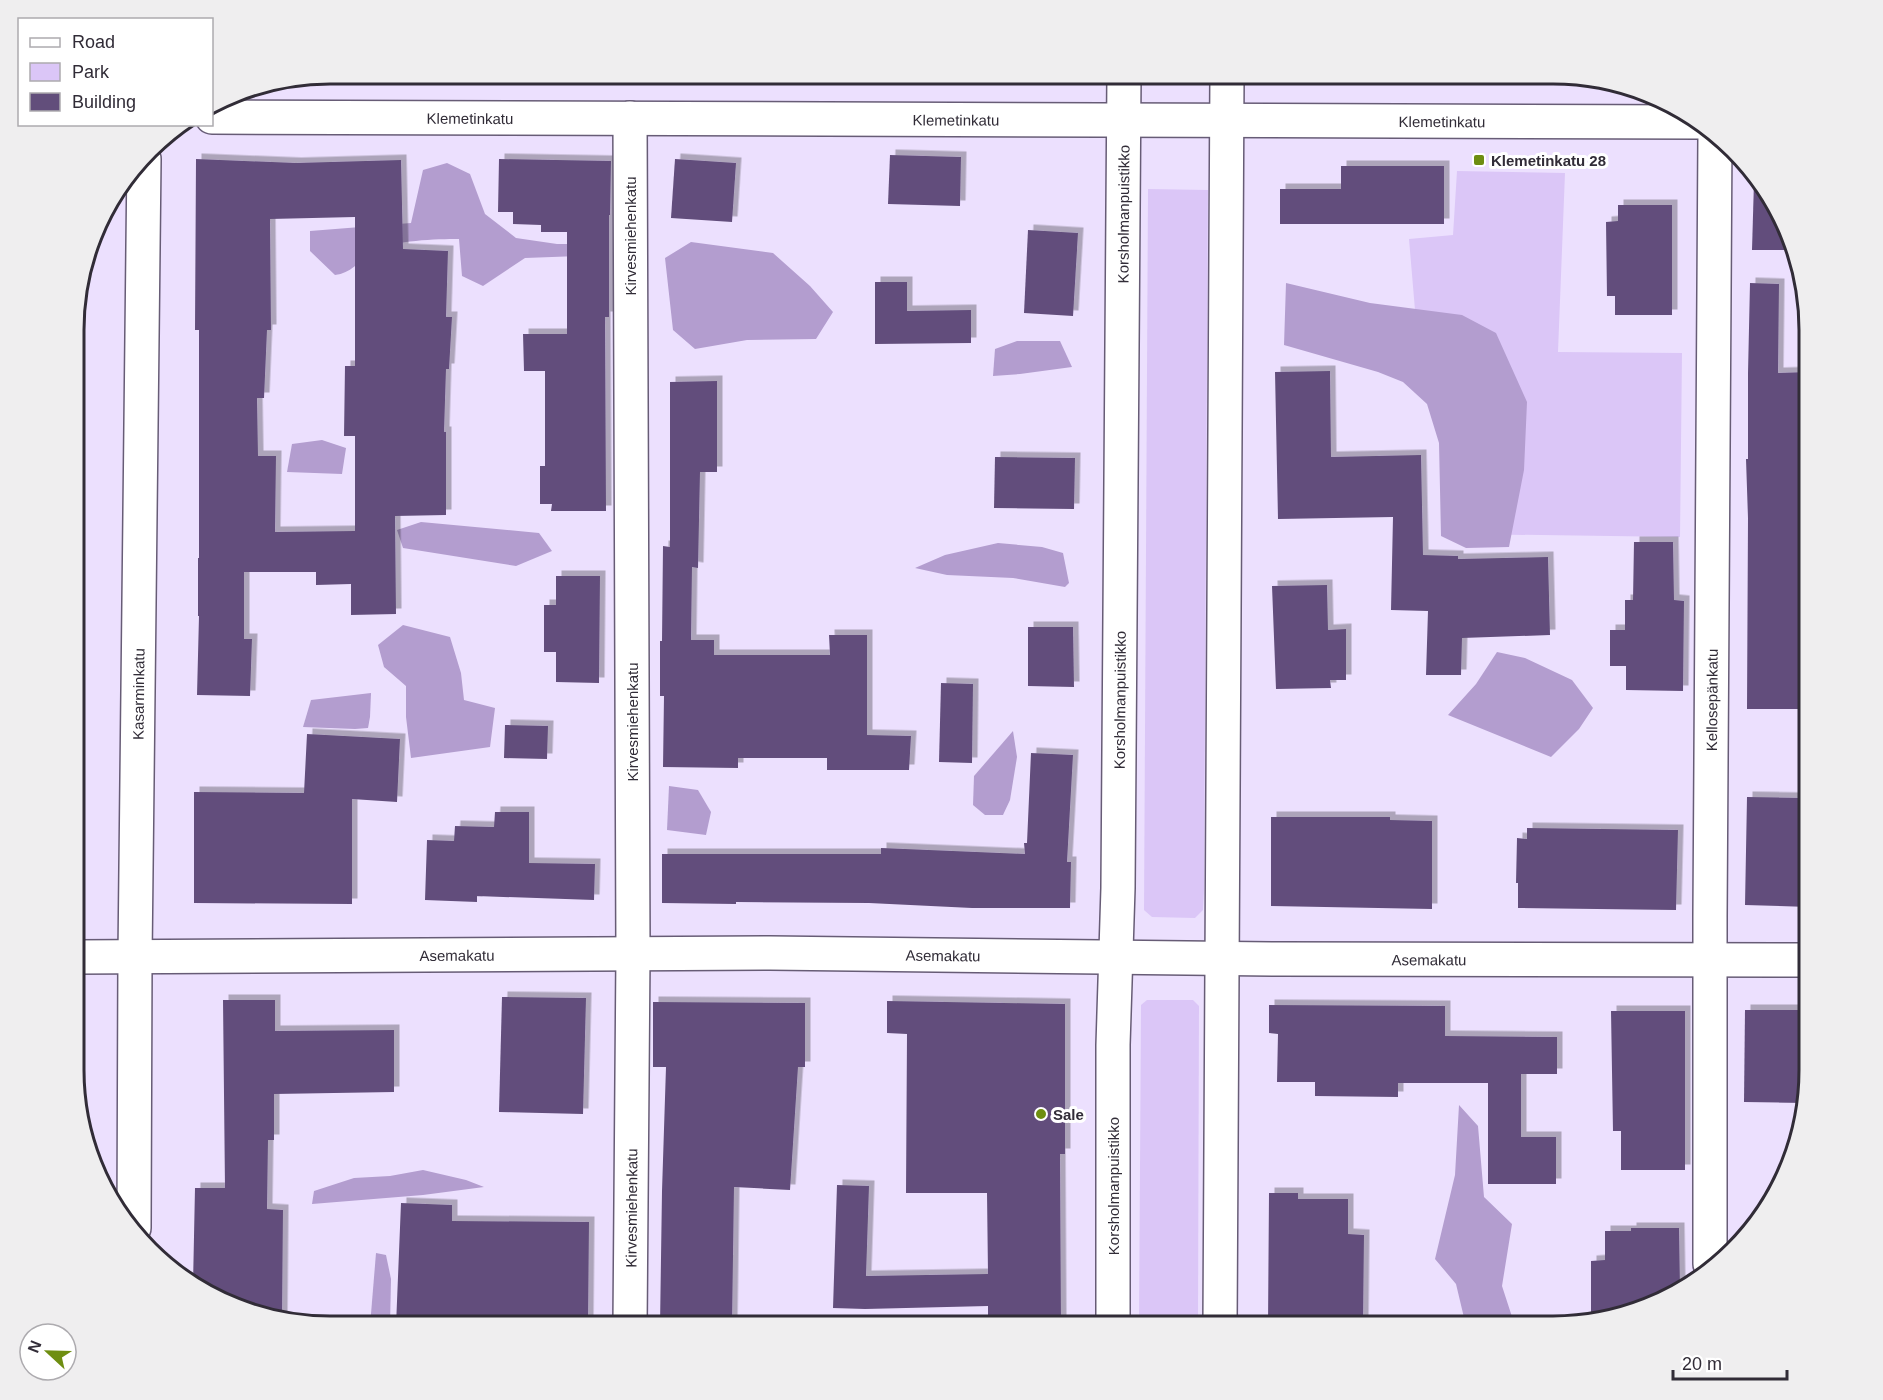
<svg xmlns="http://www.w3.org/2000/svg" width="1883" height="1400" font-family="Arial,sans-serif">
<style>
.green{fill:#dbc6f7}
.forest{fill:#b39dcf}
.building{fill:#624e7b;fill-rule:evenodd;filter:url(#shadow)}
.lines{fill:none;stroke-linecap:round;stroke-linejoin:round}
.service-casing{stroke:#675c76;stroke-width:26}
.minor-casing{stroke:#675c76;stroke-width:36}
.tertiary-casing{stroke:#675c76;stroke-width:36}
.secondary-casing{stroke:#675c76;stroke-width:36}
.service{stroke:#fff;stroke-width:22}
.minor{stroke:#fff;stroke-width:33}
.tertiary{stroke:#fff;stroke-width:33}
.secondary{stroke:#fff;stroke-width:33}
.poi-dot{fill:#6e8e11;stroke:#fff;stroke-width:2}
.labels{text-anchor:middle;dominant-baseline:central;stroke-width:6;stroke-linejoin:round;paint-order:stroke}
.street-label{font-size:15px;fill:#312c37;stroke:#fff}
.poi-label{font-size:15px;font-weight:bold;fill:#312c37;stroke:#fff;text-anchor:start}
.rim{fill:none;stroke:#312c37;stroke-width:3}
</style>
<defs>
<filter id="shadow"><feDropShadow dx="5.5" dy="-5.5" stdDeviation="0" flood-color="#0004"/></filter>
</defs>
<rect width="100%" height="100%" fill="#ece0fe"/>
<!-- green -->
<g class="green">
<path d="M1457 171 1565 173 1558 352 1682 353 1680 537 1461 534 1415 310 1409 239 1453 235Z"/>
<path d="M1148 189 1208 190 1204 890 1203 910 1195 918 1152 917 1144 910Z"/>
<path d="M1147 1000H1193L1199 1006 1198 1326H1139L1141 1005Z"/>
</g>
<!-- forest -->
<g class="forest">
<path d="M447 163 470 174 485 214 516 238 557 244H578L579 256 525 258 483 286 462 276 459 239C436 239 395 240 375 251 360 259 353 273 335 275L310 251V231L411 223 423 170Z"/>
<path d="M691 242 773 253 810 286 833 312 816 339 747 340 695 349 673 330 665 258Z"/>
<path d="M1286 283 1370 303 1462 315 1496 333 1527 402 1524 470 1509 547 1466 548 1441 536 1439 443 1427 404 1403 382 1378 372 1284 345Z"/>
<path d="M1017 341H1060L1072 367 1020 374 993 376 995 349Z"/>
<path d="M322 440 346 448 342 474 287 472 292 444Z"/>
<path d="M421 522 539 533 552 551 516 566 403 548 397 530Z"/>
<path d="M998 543 1042 547 1063 553 1069 583 1065 587 1013 578 947 575 915 568 945 555Z"/>
<path d="M403 625 450 637 461 673 464 700 495 708 490 747 411 758 406 717V686L384 667 378 645Z"/>
<path d="M1497 652 1525 658 1572 680 1593 708 1579 729 1551 757 1448 715 1476 684Z"/>
<path d="M371 693 370 717 368 728 355 729 303 727 311 700Z"/>
<path d="M1013 731 1017 757 1010 800 1003 815H985L973 805 974 776Z"/>
<path d="M669 786 698 790 711 812 706 835 667 830Z"/>
<path d="M1459 1105 1478 1126 1484 1197 1512 1224 1502 1286 1515 1326H1466L1456 1284 1435 1259 1455 1175Z"/>
<path d="M423 1170 466 1180 484 1187 423 1195 312 1204 314 1191 354 1178 390 1176Z"/>
<path d="M376 1253 386 1255 391 1279 390 1326H370Z"/>
</g>
<!-- building -->
<g class="building">
<path d="M890 155 961 157 960 206 888 204Z"/>
<path d="M196 159 296 163 401 160 403 249 448 251 446 317H452L449 369H446L444 432H446V515L395 516 396 614 351 615V584L316 585V572H244V639H252L250 696 197 695 199 616H198V558H199V330H195ZM355 217V366H345L344 436H355V531L275 532 276 456H258L257 398H264L267 330H271L270 219Z"/>
<path d="M499 159 611 161 610 215H609V317H605L606 511H551L552 504H540V466H545V371H524L523 334H567V232H541V225L513 224V212H498Z"/>
<path d="M675 159 736 163 732 222 671 218Z"/>
<path d="M1341 166H1444V224H1280V189H1341Z"/>
<path d="M1754 181 1783 216 1792 250H1752Z"/>
<path d="M1618 205H1672V315H1615V296H1607L1606 222 1618 221Z"/>
<path d="M1028 230 1078 233 1073 316 1024 313Z"/>
<path d="M875 282H907V311L971 310V343L875 344Z"/>
<path d="M1750 283 1779 284 1778 373 1809 372V709H1747L1748 518 1746 459H1748V373Z"/>
<path d="M1330 371 1331 457 1421 455 1423 555 1458 556V559L1548 557 1550 635 1462 638 1461 675H1426L1428 611 1391 610 1393 517 1278 519 1275 372Z"/>
<path d="M717 381V472H700L698 568 692 567 691 640H714V655H830L829 635H867V735L911 736 909 770H827V758H738V768L663 767 664 696H660V641H662L663 546 670 547V382Z"/>
<path d="M995 457 1075 458 1074 509 994 508Z"/>
<path d="M1634 542H1673L1674 600 1684 601 1683 691 1626 690V666H1610V630H1625V600H1633Z"/>
<path d="M556 576H600L599 683 556 682V652H544V605H556Z"/>
<path d="M1327 585 1328 630 1346 629V680H1330L1331 688 1276 689 1272 586Z"/>
<path d="M1028 627H1073L1074 687 1028 686Z"/>
<path d="M941 683 973 684 972 763 939 762Z"/>
<path d="M505 725 548 726 547 759 504 758Z"/>
<path d="M307 734 400 739 397 802 352 799V904L194 903V792L304 793Z"/>
<path d="M1031 753 1073 755 1067 862H1071L1070 908H972L869 903 736 902V904L662 903V854H881V848L1025 854 1024 843H1027Z"/>
<path d="M1747 797 1804 798 1803 853H1809V907L1745 905Z"/>
<path d="M495 812H529V863L595 864 594 900 477 896V902L425 900 427 840 454 841 455 826 494 827Z"/>
<path d="M1271 817H1390V820L1432 821V909L1271 906Z"/>
<path d="M1527 828 1678 830 1676 910 1518 908V883H1516L1517 838 1527 839Z"/>
<path d="M502 997 586 998 583 1114 499 1112Z"/>
<path d="M223 1000H275V1031L394 1030V1092L274 1094V1140H268L267 1209 283 1210 282 1319 232 1307 193 1285 195 1188H225Z"/>
<path d="M887 1001 1065 1004V1154H1060L1061 1326H988V1306L865 1309 833 1308 837 1185 869 1186 866 1276 988 1274 987 1193H906L907 1034 887 1033Z"/>
<path d="M653 1002 805 1003V1067H798L790 1190 734 1187 732 1326H660L662 1191 666 1067H653Z"/>
<path d="M1269 1005 1445 1006V1036L1557 1037V1074H1521V1137H1556V1184H1488V1083H1398V1097L1315 1096V1082H1277L1278 1034 1269 1033Z"/>
<path d="M1745 1010H1809V1086L1806 1103 1744 1102Z"/>
<path d="M1611 1011H1685V1170H1621V1131H1613Z"/>
<path d="M1269 1193H1298V1199H1348V1234L1364 1235 1363 1324H1333V1326H1268Z"/>
<path d="M401 1203 452 1205V1221L589 1222 588 1326H516V1324L447 1323V1326H396Z"/>
<path d="M1631 1228H1679L1680 1289 1667 1300 1591 1317V1261L1605 1260V1231H1631Z"/>
</g>
<g class="lines">
<!-- service casing -->
<g class="service-casing">
<path id="service" d="M1663 100 1664 122"/>
</g>
<!-- minor casing -->
<g class="minor-casing">
<g id="minor">
<path id="s1" d="M76 957 770 953 1279 959 1809 960"/>
<path id="s2" d="M134 1228 135 957 144 159"/>
<path id="s3" d="M1710 1264V917L1715 134"/>
<path id="s4" d="M630 1326 633 954 630 118"/>
</g>
</g>
<!-- tertiary casing -->
<g class="tertiary-casing">
<g id="tertiary">
<path id="s5" d="M212 117 1701 122"/>
</g>
</g>
<!-- secondary casing -->
<g class="secondary-casing">
<g id="secondary">
<path id="s6" d="M1113 1326V1045L1118 888 1124 74"/>
<path d="M1220 1326 1227 74"/>
</g>
</g>
<!-- service -->
<use href="#service" class="service"/>
<!-- minor -->
<use href="#minor" class="minor"/>
<!-- tertiary -->
<use href="#tertiary" class="tertiary"/>
<!-- secondary -->
<use href="#secondary" class="secondary"/>
</g>
<!-- markers -->
<g class="poi-dot">
<rect x="1473" y="154" width="12" height="12" rx="3"/>
<circle cx="1041" cy="1114" r="6"/>
</g>
<g class="labels">
<!-- street labels -->
<g class="street-label">
<text stroke="none"><textPath href="#s5" startOffset="258">Klemetinkatu</textPath></text>
<text stroke="none"><textPath href="#s5" startOffset="744">Klemetinkatu</textPath></text>
<text stroke="none"><textPath href="#s5" startOffset="1230">Klemetinkatu</textPath></text>
<text stroke="none"><textPath href="#s6" startOffset="1112">Korsholmanpuistikko</textPath></text>
<text transform="translate(630 236) rotate(-90)">Kirvesmiehenkatu</text>
<text stroke="none"><textPath href="#s2" startOffset="534">Kasarminkatu</textPath></text>
<text stroke="none"><textPath href="#s3" startOffset="564">Kellosepänkatu</textPath></text>
<text stroke="none"><textPath href="#s6" startOffset="626">Korsholmanpuistikko</textPath></text>
<text transform="translate(632 722) rotate(-90)">Kirvesmiehenkatu</text>
<text stroke="none"><textPath href="#s1" startOffset="381">Asemakatu</textPath></text>
<text stroke="none"><textPath href="#s1" startOffset="867">Asemakatu</textPath></text>
<text stroke="none"><textPath href="#s1" startOffset="1353">Asemakatu</textPath></text>
<text transform="translate(1113 1186) rotate(-90)">Korsholmanpuistikko</text>
<text stroke="none"><textPath href="#s4" startOffset="118">Kirvesmiehenkatu</textPath></text>
</g>
<!-- poi labels -->
<g class="poi-label">
<text x="1491" y="160">Klemetinkatu 28</text>
<text x="1053" y="1114">Sale</text>
</g>
</g>
<!-- crop -->
<path d="M0 0H1883V1400H0ZM330 84H1553A246 246 0 0 1 1799 330V1070A246 246 0 0 1 1553 1316H330A246 246 0 0 1 84 1070V330A246 246 0 0 1 330 84Z" fill="#efeeef" fill-rule="evenodd"/>
<path class="rim" d="M330 84H1553A246 246 0 0 1 1799 330V1070A246 246 0 0 1 1553 1316H330A246 246 0 0 1 84 1070V330A246 246 0 0 1 330 84Z"/>
<!-- legend -->
<rect x="18" y="18" width="195" height="108" fill="#ffffff" stroke="#adabaf" stroke-width="1.5"/>
<rect x="30" y="38" width="30" height="9" fill="#ffffff" stroke="#adabaf" stroke-width="1.5"/>
<text x="72" y="48" font-size="18" fill="#312c37">Road</text>
<rect x="30" y="63" width="30" height="18" fill="#dbc6f7" stroke="#adabaf" stroke-width="1.5"/>
<text x="72" y="78" font-size="18" fill="#312c37">Park</text>
<rect x="30" y="93" width="30" height="18" fill="#624e7b" stroke="#adabaf" stroke-width="1.5"/>
<text x="72" y="108" font-size="18" fill="#312c37">Building</text>
<!-- north arrow -->
<g transform="translate(48 1352) rotate(292)"><circle r="28" fill="#ffffff" stroke="#adabaf" stroke-width="1.5"/>
<path d="M0-4.5L10 22L0 15L-10 22Z" fill="#6e8e11"/>
<text y="-9" font-size="16" font-weight="bold" text-anchor="middle" fill="#312c37">N</text>
</g>
<!-- scale -->
<path d="M1673 1370v9h114v-9" fill="none" stroke="#312c37" stroke-width="3"/>
<text x="1682" y="1370" font-size="18" fill="#312c37" stroke="#ffffff" stroke-width="4.5" paint-order="stroke">20 m</text>
</svg>
